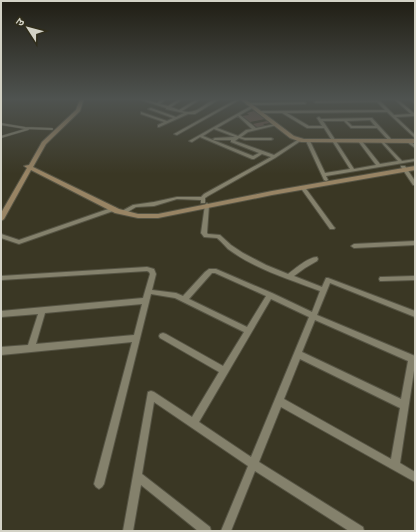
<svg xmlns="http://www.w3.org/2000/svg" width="416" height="532" font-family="'Sofia Sans Condensed','Noto Sans Devanagari',sans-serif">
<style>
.building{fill:#675549}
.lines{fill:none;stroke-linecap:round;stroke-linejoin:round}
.lane-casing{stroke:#565444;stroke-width:3}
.street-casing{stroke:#565444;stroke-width:2}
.secondary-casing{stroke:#565444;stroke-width:2}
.lane{stroke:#84816c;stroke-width:2}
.street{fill:#84816c;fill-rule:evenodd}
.secondary{fill:#988464;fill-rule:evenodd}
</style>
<rect width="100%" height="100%" fill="#3a3724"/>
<!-- building -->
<g class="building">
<path d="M254 111 260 115 265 119 250 122 242 116 249 115 247 113Z"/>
<path d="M267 121 270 123 263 124 266 126 258 128 253 124Z"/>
</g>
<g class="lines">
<!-- lane casing -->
<g class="lane-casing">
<g id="lane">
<path d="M1 124 25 128 52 129"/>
<path d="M1 137 28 129"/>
</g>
</g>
<!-- street casing -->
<g class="street-casing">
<g id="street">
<path d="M144 99 157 103 162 99H166L160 104 168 106 179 99H183L171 107 179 110 197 99H201L182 111C200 116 205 99 220 99L195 114H188L159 127H158V125L164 122 141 114V112L167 121 173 118 148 109 151 108 176 117 184 113 166 109V108L138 99Z"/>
<path d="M237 99H241L177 135 174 134Z"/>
<path d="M375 99H378L394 115 411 114 394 99H397L415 114V116L396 117 415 135V138L387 112 287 113 309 126H322L317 118 319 117 321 119 372 118 392 140V142H390L377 128H351L344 121H323L354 169 376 165 358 141 360 140H361L380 164 398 161 381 142 380 141 382 140 402 161 415 159V161L326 176 328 180 326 181 324 180 306 141 307 140 310 141 325 173 350 169 324 128H307L282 113H259L257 112 259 111 385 110 377 102 316 103 314 102 316 101 375 100ZM370 120 375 126H352L347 121Z"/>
<path d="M409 99H413L415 101V104Z"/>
<path d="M304 102 306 103 305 104 248 105 246 104 248 103Z"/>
<path d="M251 106 254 107 240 115 256 128 275 124 277 125 248 132 241 137 245 138H271L273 139 271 140H245L239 138 235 141 274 155 299 139 302 140 275 158 208 196 205 198V203H201V200L177 199 154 206 136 207 126 213H122V211L133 205 154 202 177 197H201L204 194 271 157 262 154 254 159H252L200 137 192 142 189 141ZM238 116 252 129 246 130 238 136 217 128ZM214 129 235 137 215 138 213 139 214 140H231V142L259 153 253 156 203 136Z"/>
<path d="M407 140H409L415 145V148L407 142Z"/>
<path d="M401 166H405L415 181V185H413L401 167Z"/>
<path d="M300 186H304L334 227 335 228 334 229H330L300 187Z"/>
<path d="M207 203 209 205 207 233 208 234 220 235 231 245 243 253 266 265 288 274C295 269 308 257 317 257L318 259 317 261 305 268 294 276 322 287 326 278H328L415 311V317L330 283 317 315 415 356V364L400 463 415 472V482L281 407 259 462 363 527 364 531H349L255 471 231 531H221L248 466 154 402 142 474 210 527 211 531H198L141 485 133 531H123L148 392 151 391 154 392 192 417 219 372 160 338 159 336 160 334 163 333 166 334 223 366 244 332 175 298 151 294 104 484 102 487 99 489 96 487 94 484 132 342 1 355V347L28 345 38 314 1 317V311L143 298 150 274 149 272 147 271 1 280V276L147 267 154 269 156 274 152 290 176 293 183 296 205 272 209 269H216L272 293 312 312 320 291C289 279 255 269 228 249 224 245 221 241 217 238L204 237 201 233 205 205ZM212 273H215L266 296 247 327 189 299ZM271 299 309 317 251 457 199 422ZM142 304 134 335 36 344 45 313ZM315 320 408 361 401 399 302 352ZM300 359 400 408 391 459 284 399Z"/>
<path d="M114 207 116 208V210L19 244 1 238V234L19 240Z"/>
<path d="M415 241V245L354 248 351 246 354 244Z"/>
<path d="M415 276V280L382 281H380L379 279 380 277H382Z"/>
</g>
</g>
<!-- secondary casing -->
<g class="secondary-casing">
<g id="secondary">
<path d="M80 99H84L80 111 46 144 33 167 119 209 138 214H158L272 191 415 166V170L272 195 158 218H138L115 213 31 170 4 219 1 221V213L27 168 24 166 29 165 42 142 76 110Z"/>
<path d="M245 99 294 136 304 139H415V143L301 142 290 138 240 99Z"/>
</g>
</g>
<!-- lane -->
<use href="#lane" class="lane"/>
<!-- street -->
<use href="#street" class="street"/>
<!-- secondary -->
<use href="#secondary" class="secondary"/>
</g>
<!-- sky -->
<linearGradient id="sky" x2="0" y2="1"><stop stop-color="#201e14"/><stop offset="0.57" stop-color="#4f5350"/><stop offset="1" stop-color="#4f5350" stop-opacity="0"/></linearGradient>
<rect width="416" height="174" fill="url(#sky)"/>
<!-- border -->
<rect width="416" height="532" fill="none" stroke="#d3d2c6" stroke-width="4"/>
<!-- north arrow -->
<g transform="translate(28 28) rotate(306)" stroke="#302d1b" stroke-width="3" paint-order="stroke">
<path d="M0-3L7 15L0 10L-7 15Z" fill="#d3d2c6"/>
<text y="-6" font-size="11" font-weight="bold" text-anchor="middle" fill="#d3d2c6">उ</text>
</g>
</svg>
